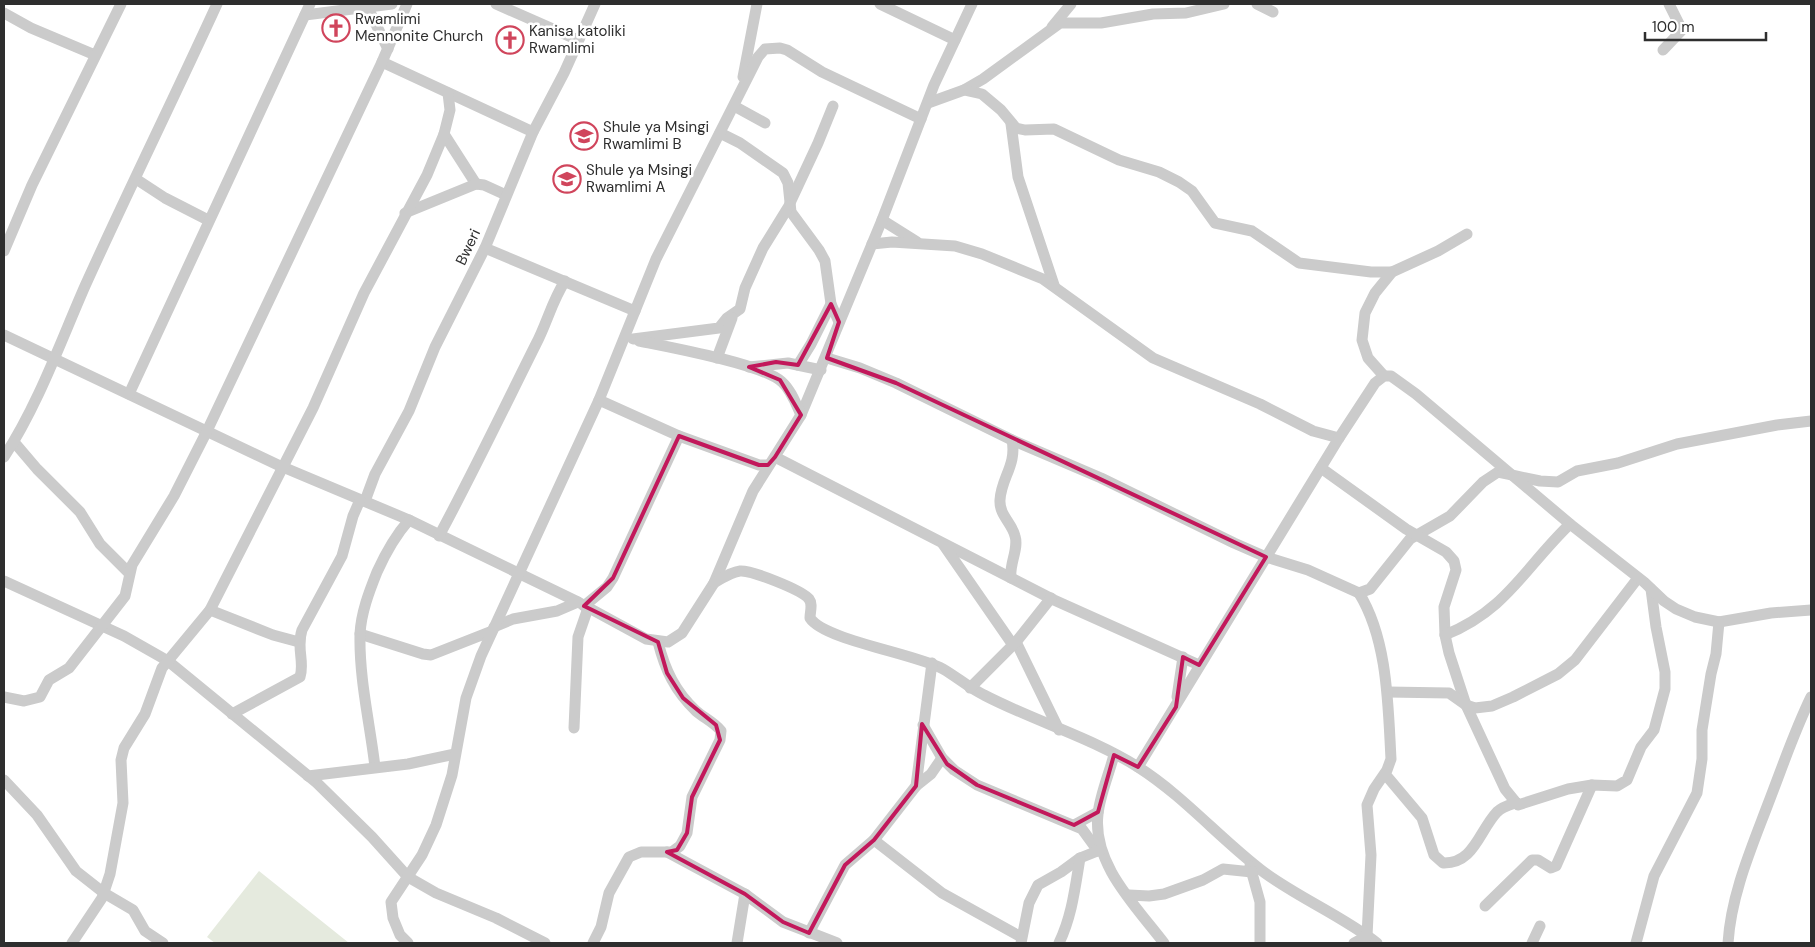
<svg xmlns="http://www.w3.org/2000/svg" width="1815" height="947" font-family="'DM Sans',sans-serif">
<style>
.green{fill:#e5eade}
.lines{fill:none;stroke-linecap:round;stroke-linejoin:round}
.minor{stroke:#cbcbcb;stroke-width:11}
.marked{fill:none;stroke:#c2185b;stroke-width:4;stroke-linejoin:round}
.labels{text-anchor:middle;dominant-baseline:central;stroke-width:5;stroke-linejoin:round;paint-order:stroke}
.poi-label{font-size:15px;fill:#2e2e2e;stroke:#fff;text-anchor:start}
.street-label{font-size:15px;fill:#2e2e2e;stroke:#fff}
</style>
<rect width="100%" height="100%" fill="#fff"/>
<!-- green -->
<path class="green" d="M259 871 349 943H215L207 937Z"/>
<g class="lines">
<!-- minor -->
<g class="minor">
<path d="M366 4 388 49"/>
<path d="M496 4 578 40"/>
<path d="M880 4 955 40"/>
<path d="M1257 4 1273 12"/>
<path d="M4 13 31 28 95 55"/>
<path d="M305 15 392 4"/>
<path d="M1052 27 1071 4"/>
<path d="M1663 50 1682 30 1669 4"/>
<path d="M382 62 533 132"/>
<path d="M743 77 757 4"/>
<path d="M964 90 983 79 1060 23H1101L1153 14 1186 13 1224 4"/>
<path d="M928 103 964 90 982 94 1001 110 1016 128 1025 130 1054 129 1119 160 1159 172 1179 182 1192 191 1215 223 1252 231 1299 263 1371 272H1392"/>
<path d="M734 106 765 123"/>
<path d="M1011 124 1018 177 1054 285"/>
<path d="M720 133 740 143 783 173 788 183 791 212 819 250 825 261 831 304 839 322"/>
<path d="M444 134 476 184"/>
<path d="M136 179 165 198 208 220"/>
<path d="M790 203 818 143 833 106"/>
<path d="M405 213 476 184 484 185 506 195"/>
<path d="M882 220 917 242"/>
<path d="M872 244 892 242 955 246 982 254 1043 279 1153 358 1260 404 1313 431 1339 438"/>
<path d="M485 248 635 311"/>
<path d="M4 251 32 185 121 4"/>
<path d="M4 335 278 465 409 520 578 602 646 639 668 642 682 633 714 583 753 491 801 415 882 220 934 85 972 4"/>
<path d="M633 339 719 328 727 318 740 309 745 288 763 248 789 206"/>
<path d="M639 341C669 347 763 364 782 382 791 390 796 404 801 415"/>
<path d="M717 358 732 318"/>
<path d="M827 358 860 368 896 383 1012 440 1101 478 1234 543 1266 557 1308 570 1359 593 1370 589 1410 539 1450 516 1483 482 1498 472 1540 481 1558 482 1577 471 1618 463 1677 444 1777 425 1811 421"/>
<path d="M798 365 811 344 831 304"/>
<path d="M749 367 788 363 821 370"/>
<path d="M1384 376 1368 358 1362 340 1365 313 1375 293 1392 272 1438 251 1467 234"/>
<path d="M129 394 310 4"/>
<path d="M599 400 679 436 759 465H768"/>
<path d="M14 442 37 469 80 512 100 544 129 573"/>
<path d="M4 457C38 405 60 343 85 286 128 191 174 98 217 4"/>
<path d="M775 457 1054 600 1199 665"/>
<path d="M1321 468 1406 529 1446 552 1454 561 1456 570 1444 607 1445 635 1449 653 1466 705 1505 789 1518 805 1568 789 1592 785 1617 786 1627 780 1641 747 1654 730 1665 689V672L1656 627 1651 589"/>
<path d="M365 501 375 474 409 411 435 347 485 248 533 132 564 73 595 4"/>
<path d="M439 536C473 473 504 408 536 344 547 323 552 301 565 281"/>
<path d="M943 544 1013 645"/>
<path d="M1011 578C1009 564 1019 549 1015 536 1012 523 999 515 1000 500 1001 478 1017 465 1012 440"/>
<path d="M4 581 124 636 168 661 317 783 372 837 408 877 436 893 496 918 545 943"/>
<path d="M714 583C722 578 731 572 740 571 751 570 802 590 809 599 813 604 810 612 810 618 824 640 916 654 943 669 957 677 969 688 984 695 1034 721 1090 737 1138 767 1185 797 1221 840 1265 873 1301 899 1342 916 1377 943"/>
<path d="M584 606 607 587 613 578 679 436"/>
<path d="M210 610 273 635 299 642"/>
<path d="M494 627 513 619 557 611 578 602"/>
<path d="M360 634 423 654 431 655 492 631"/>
<path d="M1445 635C1507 610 1525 567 1570 524"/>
<path d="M1016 642 1059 730"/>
<path d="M970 688 1016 642 1051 598"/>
<path d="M1388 692 1449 693 1466 705 1475 708 1492 706 1513 697 1558 674 1575 660 1638 578"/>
<path d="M4 697 24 701 40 697 49 680 69 668 125 596 132 565 174 496 207 431 382 62 407 4"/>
<path d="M1177 697 1183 657"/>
<path d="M232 714 300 677C305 662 296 648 302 630L342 556 353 516 360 500"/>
<path d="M923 725 942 758 954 770 977 785 1082 829 1098 851"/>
<path d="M574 728 578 637 588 608"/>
<path d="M1114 755C1109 774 1100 795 1098 814 1092 864 1136 906 1164 943"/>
<path d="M375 767C370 724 359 679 360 634 361 613 369 592 377 572 386 552 395 536 409 520"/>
<path d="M1138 767 1339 438 1375 383 1384 376H1391L1416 394 1570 524 1644 582 1664 601 1676 609 1695 617 1719 622 1771 613 1811 610"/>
<path d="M1385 774 1422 818 1434 855 1443 863C1474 864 1479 831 1497 812 1502 807 1509 805 1515 803"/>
<path d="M308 776 408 764 455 754"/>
<path d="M4 780 37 815 76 871 104 893 133 910 145 931 163 943"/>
<path d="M916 786 931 774 942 758"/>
<path d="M1074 825 1098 812"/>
<path d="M874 840 942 893 1021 937"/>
<path d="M667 852 745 894 783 922 837 943"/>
<path d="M1250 866 1260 902V943"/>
<path d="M1129 895 1149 896 1164 894 1203 880 1223 869 1252 872"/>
<path d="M1485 906 1532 860H1538L1551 868 1556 866 1592 785"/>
<path d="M809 933 845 865 874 840 916 786 932 663"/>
<path d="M72 943 102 898 110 874 123 803 121 760 124 748 145 714 162 668 210 610 313 408 364 293 427 175 444 134 450 110 448 93"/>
<path d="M408 943 400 935 393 918 391 902 422 855 436 825 452 775 466 698 481 656 599 400 656 259 758 57 765 49 780 48 787 50 822 72 921 119"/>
<path d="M593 943 601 927 609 893 629 857 641 852H672L680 846 687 833 692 797 720 740 721 731C714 722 704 718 696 711 675 691 665 670 658 642"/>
<path d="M737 943 745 894"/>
<path d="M1021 943 1029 903 1038 885 1061 872 1080 858 1100 850"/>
<path d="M1059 943C1072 916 1075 888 1080 858"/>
<path d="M1354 943 1367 936 1371 855 1367 805 1374 789 1387 770 1391 759C1388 706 1388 640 1359 593"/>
<path d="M1532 943 1540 926"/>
<path d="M1636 943 1654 876 1697 793 1702 759V730L1711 674 1716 654 1719 622"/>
<path d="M1728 943C1731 895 1751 849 1768 804 1782 768 1794 732 1811 697"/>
</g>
</g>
<!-- marked area -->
<path class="marked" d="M831 304 839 322 827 358 896 383 1266 557 1199 665 1183 657 1176 707 1138 767 1114 755 1098 812 1074 825 977 785 947 764 922 724 916 786 874 840 845 865 809 933 783 922 745 894 667 852 677 850 687 833 692 797 720 740 716 725 683 698 667 673 658 642 584 606 613 578 679 436 759 465H768L775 457 801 415 780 380 749 367 776 362 798 365Z"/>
<!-- icons -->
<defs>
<g id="church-ring" transform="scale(1.4375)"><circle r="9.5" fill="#fff" stroke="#d0455c" stroke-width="1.5"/><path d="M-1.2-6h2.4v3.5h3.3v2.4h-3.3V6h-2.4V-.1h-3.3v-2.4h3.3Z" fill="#d0455c"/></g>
<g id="school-ring" transform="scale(1.4375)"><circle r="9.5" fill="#fff" stroke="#d0455c" stroke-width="1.5"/><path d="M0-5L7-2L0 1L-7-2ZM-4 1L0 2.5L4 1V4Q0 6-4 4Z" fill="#d0455c"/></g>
</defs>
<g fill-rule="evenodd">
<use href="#church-ring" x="336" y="28"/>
<use href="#church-ring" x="510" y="40"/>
<use href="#school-ring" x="584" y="136"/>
<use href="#school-ring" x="567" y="179"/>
</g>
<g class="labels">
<!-- poi labels -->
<g class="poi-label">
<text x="355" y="19">Rwamlimi<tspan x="355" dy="17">Mennonite Church</tspan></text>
<text x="529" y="31">Kanisa katoliki<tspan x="529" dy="17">Rwamlimi</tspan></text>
<text x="603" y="127">Shule ya Msingi<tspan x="603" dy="17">Rwamlimi B</tspan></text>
<text x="586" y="170">Shule ya Msingi<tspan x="586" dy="17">Rwamlimi A</tspan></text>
</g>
<!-- street labels -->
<g class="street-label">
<text transform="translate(468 247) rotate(-65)">Bweri</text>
</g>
</g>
<!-- border -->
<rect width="1815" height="947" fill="none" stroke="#2e2e2e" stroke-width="10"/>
<!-- scale -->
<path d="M1645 32v8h121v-8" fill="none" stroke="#2e2e2e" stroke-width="2.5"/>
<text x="1652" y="32" font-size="15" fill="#2e2e2e" stroke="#ffffff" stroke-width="4" paint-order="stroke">100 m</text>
</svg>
